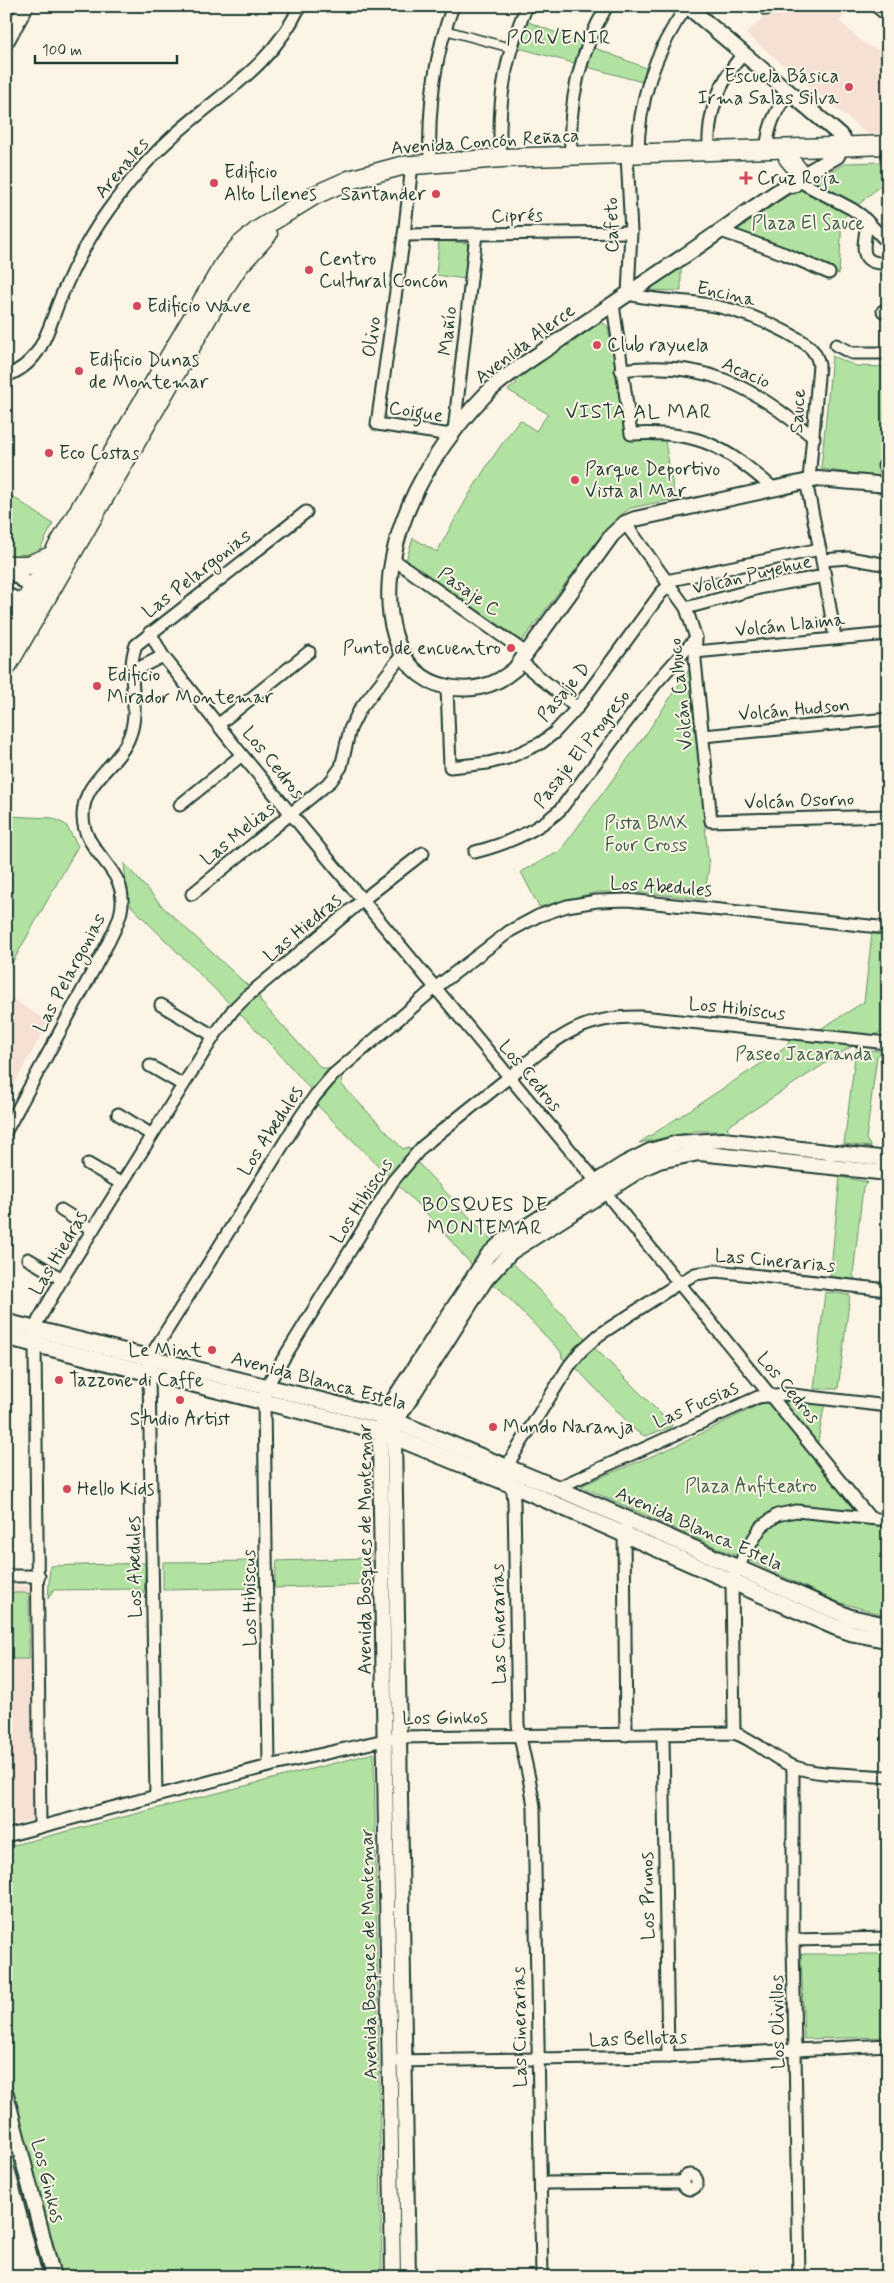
<svg xmlns="http://www.w3.org/2000/svg" width="894" height="2283" font-family="Mynerve,sans-serif">
<style>
.built{fill:#f6e0d4}
.green{fill:#b2e2a1;stroke:#68906a}
.lines{fill:none;stroke-linecap:round;stroke-linejoin:round}
.pedestrian-casing{stroke:#1f3d34;stroke-width:11}
.minor-casing{stroke:#1f3d34;stroke-width:15}
.tertiary-casing{stroke:#1f3d34;stroke-width:18}
.secondary-casing{stroke:#1f3d34;stroke-width:19}
.primary-casing{stroke:#1f3d34;stroke-width:21}
.pedestrian{stroke:#fcf5e5;stroke-width:8}
.minor{stroke:#fcf5e5;stroke-width:11}
.tertiary{stroke:#fcf5e5;stroke-width:14}
.secondary{stroke:#fcf5e5;stroke-width:15}
.primary{stroke:#fcf5e5;stroke-width:18}
.poi-dot{fill:#d1495b;stroke:#fcf5e5;stroke-width:2}
.labels{text-anchor:middle;dominant-baseline:central;stroke-width:4;stroke-linejoin:round;paint-order:stroke}
.poi-label{font-size:19px;fill:#1f3d34;stroke:#fcf5e5;text-anchor:start}
.street-label{font-size:19px;fill:#1f3d34;stroke:#fcf5e5}
.park-label{font-size:19px;fill:#3c5e4a;stroke:#fcf5e5}
.neighbourhood-label{font-size:20px;letter-spacing:1px;fill:#1f3d34;stroke:#fcf5e5}
</style>
<rect width="100%" height="100%" fill="#fcf5e5"/>
<filter id="ink" filterUnits="userSpaceOnUse"><feTurbulence type="fractalNoise" baseFrequency=".02" numOctaves="2"/><feDisplacementMap in="SourceGraphic" scale="10" xChannelSelector="R" yChannelSelector="G"/><feConvolveMatrix kernelMatrix="1 2 1 2 8 2 1 2 1" color-interpolation-filters="sRGB"/></filter>
<g filter="url(#ink)">
<!-- built -->
<g class="built">
<path d="M774 6H852L839 21 866 45 888 53V121L880 134H867L746 34Z"/>
<path d="M6 995 49 1022 6 1098Z"/>
<path d="M6 1586H31L36 1818 6 1827Z"/>
</g>
<!-- green -->
<g class="green">
<path d="M526 21 646 68 642 82 519 48Z"/>
<path d="M882 162 888 166V179L842 219 839 274 788 252 734 232 796 190 846 163Z"/>
<path d="M439 241 468 243 465 279 436 275Z"/>
<path d="M681 267V291L650 290 651 287Z"/>
<path d="M601 321 608 327 628 437 661 436 665 441 675 499 631 508 622 514 601 536 522 641 406 560 413 538 437 552C462 506 487 461 520 420L536 431 548 414 508 390 517 383 508 376 561 339 568 346Z"/>
<path d="M832 356 856 366 887 367 879 477 821 469Z"/>
<path d="M6 492 53 524 37 555 6 569Z"/>
<path d="M690 668 691 688 709 866 704 899 645 893 597 892 539 907 521 872 560 851 646 734Z"/>
<path d="M6 816 53 818 66 825 78 846 6 974Z"/>
<path d="M124 863 163 907 259 996 261 1002 321 1068H328L341 1077 342 1085 403 1149 409 1147 418 1163 501 1250 506 1246 504 1254 593 1346 672 1425 671 1427 645 1436 637 1432 575 1367 562 1358 561 1352 497 1286H490L431 1218 315 1103 311 1090 274 1048 133 908 128 902Z"/>
<path d="M872 934 888 936 883 976 888 978V1028L849 1048 727 1127 729 1131H697L639 1143 765 1061 786 1046 790 1039 822 1028 864 1002Z"/>
<path d="M856 1049 883 1051 877 1056 866 1139 871 1147 844 1144Z"/>
<path d="M840 1177 868 1182 863 1187 853 1275 856 1280 830 1278Z"/>
<path d="M825 1292 850 1295 838 1389H814Z"/>
<path d="M788 1396 825 1402 815 1458 866 1521 888 1527V1616L835 1601 744 1558 722 1550 580 1486 678 1445 765 1402Z"/>
<path d="M390 1452 403 2277H398L385 1454Z"/>
<path d="M371 1552V1585L274 1588 277 1561 365 1558Z"/>
<path d="M258 1561 260 1588 163 1590V1562Z"/>
<path d="M146 1563 144 1594 140 1589 53 1590 48 1599 50 1566Z"/>
<rect x="6" y="1593" width="23" height="66"/>
<path d="M374 1753 382 2277H62L6 2065V1847Z"/>
<path d="M801 1954H888V2037L804 2039Z"/>
<path d="M6 2119 47 2277H39L6 2155Z"/>
</g>
<g class="lines">
<!-- pedestrian casing -->
<g class="pedestrian-casing">
<path id="pedestrian" d="M445 30 511 48"/>
</g>
<!-- minor casing -->
<g class="minor-casing">
<g id="minor">
<path d="M763 6 766 9"/>
<path d="M876 6 888 16"/>
<path d="M767 149C767 127 776 109 790 92"/>
<path d="M709 150C707 113 719 82 743 54"/>
<path d="M627 155 631 232 628 294C651 300 673 300 697 303 729 307 760 318 788 333 802 341 816 347 819 365L809 480"/>
<path d="M638 155C638 100 655 51 687 6"/>
<path d="M571 156C568 103 579 53 607 6"/>
<path d="M501 158C497 106 505 54 527 6"/>
<path d="M430 163C428 110 434 56 453 6"/>
<path d="M412 165 404 235 377 424 451 435"/>
<path d="M797 180 852 209 862 216 888 243"/>
<path d="M867 221C865 245 855 265 888 263"/>
<path d="M721 231 785 254 829 273"/>
<path d="M404 235 631 232"/>
<path d="M613 304 631 434C698 430 724 446 773 488"/>
<path d="M883 311H888"/>
<path d="M836 345 852 353H888"/>
<path d="M621 370C705 359 752 386 814 438"/>
<path d="M6 376C45 362 48 325 63 292 75 264 89 237 107 212 125 187 146 161 169 140 218 94 269 71 300 6"/>
<path d="M454 431 476 234"/>
<path d="M884 466 888 467"/>
<path d="M806 481 822 560 835 638"/>
<path d="M625 523 686 608 696 638 695 660 711 821 888 816"/>
<path d="M393 559 526 653"/>
<path d="M822 560 849 558 888 565"/>
<path d="M666 581 820 549"/>
<path d="M686 608 763 587 825 576"/>
<path d="M150 632 163 656 242 755 605 1192 870 1518"/>
<path d="M695 652 888 634"/>
<path d="M520 661 577 708"/>
<path d="M132 669 139 668 163 656"/>
<path d="M447 687 450 767 488 763 508 758 541 743 554 733 577 708 661 593 669 586"/>
<path d="M219 724 309 652"/>
<path d="M703 736 888 719"/>
<path d="M180 805 242 755"/>
<path d="M475 852C506 844 536 832 560 810L656 683 696 638"/>
<path d="M192 894 331 781 341 767 350 729 360 709 402 655"/>
<path d="M161 1005 214 1036"/>
<path d="M150 1066 183 1085"/>
<path d="M118 1114 152 1135"/>
<path d="M6 1131 108 943C113 933 119 922 121 911 130 868 83 855 83 816 83 779 119 767 130 735 141 706 125 674 136 645L306 512"/>
<path d="M88 1164 122 1184"/>
<path d="M61 1210 93 1230"/>
<path d="M28 1259 62 1279"/>
<path d="M557 1488 758 1397 784 1394 888 1406"/>
<path d="M6 1576H39"/>
<path d="M734 1733 732 1582 745 1553 761 1527 777 1515 796 1511 888 1520"/>
<path d="M663 1734 668 2057"/>
<path d="M626 1735 624 1534 626 1528"/>
<path d="M269 1766 264 1402 266 1387 393 1181 422 1147C450 1124 479 1101 508 1078 554 1041 578 1015 642 1017L888 1043"/>
<path d="M793 1767V1940L799 2277"/>
<path d="M156 1796 149 1373 151 1358 155 1349 301 1116 315 1096 333 1075 435 988 510 931 538 916 567 906 597 901 628 900 888 928"/>
<path d="M40 1827 35 1345 38 1321 62 1279 214 1036 233 1010 245 998 364 899 423 853"/>
<path d="M6 1836 269 1766 398 1737 734 1733C757 1740 773 1760 795 1767 820 1776 860 1774 888 1777"/>
<path d="M793 1940 888 1938"/>
<path d="M389 2061 668 2057 888 2045"/>
<circle cx="690" cy="2182" r="7"/>
<path d="M541 2183 682 2182"/>
<path d="M542 2277 534 1808C531 1779 522 1753 518 1724L514 1501 510 1469 511 1459 569 1366 581 1351 599 1335 679 1283 695 1274 716 1271 888 1290"/>
</g>
</g>
<!-- tertiary casing -->
<g class="tertiary-casing">
<g id="tertiary">
<path d="M687 6 840 135 844 140 837 156C782 185 732 224 681 258 640 286 599 313 558 341 534 358 507 373 486 394 465 415 447 439 431 464 414 492 399 526 393 558 383 605 390 676 448 687 474 692 495 686 515 669L612 535 625 523 635 519 818 479 888 485"/>
<path d="M6 42 26 6"/>
<path d="M6 567 34 589 37 596"/>
<path d="M6 595 26 604 33 605"/>
<path d="M6 2094 53 2277"/>
<path d="M393 2277 380 1445 383 1416 488 1255 502 1242 624 1164 650 1151 678 1143 723 1140 888 1159"/>
<path d="M408 2277 394 1436 396 1421 486 1279 511 1252 643 1168 659 1161 699 1153 888 1173"/>
</g>
</g>
<!-- secondary casing -->
<g class="secondary-casing">
<g id="secondary">
<path d="M6 1322 383 1416 557 1488 849 1617 888 1626"/>
<path d="M6 1337 380 1431 512 1485 835 1627 852 1633 888 1640"/>
</g>
</g>
<!-- primary casing -->
<g class="primary-casing">
<g id="primary">
<path d="M788 158 798 170V178L792 184"/>
<path d="M6 565H28L54 555"/>
<path d="M6 634 224 264 240 245 258 230 315 195 349 180 401 166 501 158 888 145"/>
<path d="M6 668 227 284 238 267 268 234"/>
<path d="M6 2173 33 2277"/>
<path d="M6 2231 18 2277"/>
</g>
</g>
<!-- pedestrian -->
<use href="#pedestrian" class="pedestrian"/>
<!-- minor -->
<use href="#minor" class="minor"/>
<!-- tertiary -->
<use href="#tertiary" class="tertiary"/>
<!-- secondary -->
<use href="#secondary" class="secondary"/>
<!-- primary -->
<use href="#primary" class="primary"/>
</g>
</g>
<!-- markers -->
<g class="poi-dot">
<circle cx="849" cy="87" r="5"/>
<path d="M743.5 170.5h5v5h5v5h-5v5h-5v-5h-5v-5h5z"/>
<circle cx="214" cy="183" r="5"/>
<circle cx="436" cy="194" r="5"/>
<circle cx="309" cy="270" r="5"/>
<circle cx="137" cy="306" r="5"/>
<circle cx="597" cy="345" r="5"/>
<circle cx="79" cy="371" r="5"/>
<circle cx="49" cy="453" r="5"/>
<circle cx="575" cy="480" r="5"/>
<circle cx="511" cy="648" r="5"/>
<circle cx="97" cy="686" r="5"/>
<circle cx="212" cy="1350" r="5"/>
<circle cx="59" cy="1380" r="5"/>
<circle cx="180" cy="1400" r="5"/>
<circle cx="493" cy="1427" r="5"/>
<circle cx="67" cy="1489" r="5"/>
</g>
<g class="labels">
<!-- poi labels -->
<g class="poi-label">
<text x="839" y="76" text-anchor="end">Escuela Básica<tspan x="839" dy="22">Irma Salas Silva</tspan></text>
<text x="224" y="172">Edificio<tspan x="224" dy="22">Alto Lilenes</tspan></text>
<text x="757" y="178">Cruz Roja</text>
<text x="426" y="194" text-anchor="end">Santander</text>
<text x="319" y="259">Centro<tspan x="319" dy="22">Cultural Concón</tspan></text>
<text x="147" y="306">Edificio Wave</text>
<text x="607" y="345">Club rayuela</text>
<text x="89" y="360">Edificio Dunas<tspan x="89" dy="22">de Montemar</tspan></text>
<text x="59" y="453">Eco Costas</text>
<text x="585" y="469">Parque Deportivo<tspan x="585" dy="22">Vista al Mar</tspan></text>
<text x="501" y="648" text-anchor="end">Punto de encuentro</text>
<text x="107" y="675">Edificio<tspan x="107" dy="22">Mirador Montemar</tspan></text>
<text x="202" y="1350" text-anchor="end">Le Mint</text>
<text x="69" y="1380">Tazzone di Caffe</text>
<text x="180" y="1419" text-anchor="middle">Studio Artist</text>
<text x="503" y="1427">Mundo Naranja</text>
<text x="77" y="1489">Hello Kids</text>
</g>
<!-- street labels -->
<g class="street-label">
<text transform="translate(485 142) rotate(-4)">Avenida Concón Reñaca</text>
<text transform="translate(122 168) rotate(-50)">Arenales</text>
<text transform="translate(517 216) rotate(-1)">Ciprés</text>
<text transform="translate(612 225) rotate(-91)">Cafeto</text>
<text transform="translate(726 294) rotate(13)">Encina</text>
<text transform="translate(448 331) rotate(-83)">Mañío</text>
<text transform="translate(372 337) rotate(-82)">Olivo</text>
<text transform="translate(525 344) rotate(-37)">Avenida Alerce</text>
<text transform="translate(746 373) rotate(24)">Acacio</text>
<text transform="translate(798 411) rotate(-86)">Sauce</text>
<text transform="translate(416 412) rotate(9)">Coigue</text>
<text transform="translate(197 574) rotate(-38)">Las Pelargonias</text>
<text transform="translate(752 575) rotate(-13)">Volcán Puyehue</text>
<text transform="translate(469 592) rotate(35)">Pasaje C</text>
<text transform="translate(790 625) rotate(-6)">Volcán Llaima</text>
<text transform="translate(564 692) rotate(-50)">Pasaje D</text>
<text transform="translate(681 694) rotate(-96)">Volcán Calbuco</text>
<text transform="translate(794 710) rotate(-5)">Volcán Hudson</text>
<text transform="translate(582 749) rotate(-52)">Pasaje El Progreso</text>
<text transform="translate(273 763) rotate(51)">Los Cedros</text>
<text transform="translate(799 801) rotate(-2)">Volcán Osorno</text>
<text transform="translate(238 834) rotate(-39)">Las Melias</text>
<text transform="translate(661 887) rotate(4)">Los Abedules</text>
<text transform="translate(303 928) rotate(-40)">Las Hiedras</text>
<text transform="translate(70 973) rotate(-62)">Las Pelargonias</text>
<text transform="translate(737 1009) rotate(6)">Los Hibiscus</text>
<text transform="translate(530 1076) rotate(50)">Los Cedros</text>
<text transform="translate(271 1131) rotate(-57)">Los Abedules</text>
<text transform="translate(362 1201) rotate(-57)">Los Hibiscus</text>
<text transform="translate(59 1253) rotate(-59)">Las Hiedras</text>
<text transform="translate(775 1261) rotate(5)">Las Cinerarias</text>
<text transform="translate(319 1381) rotate(15)">Avenida Blanca Estela</text>
<text transform="translate(788 1388) rotate(50)">Los Cedros</text>
<text transform="translate(696 1405) rotate(-24)">Las Fucsias</text>
<text transform="translate(699 1529) rotate(24)">Avenida Blanca Estela</text>
<text transform="translate(365 1549) rotate(-90)">Avenida Bosques de Montemar</text>
<text transform="translate(135 1567) rotate(-91)">Los Abedules</text>
<text transform="translate(250 1598) rotate(-91)">Los Hibiscus</text>
<text transform="translate(499 1624) rotate(-91)">Las Cinerarias</text>
<text transform="translate(445 1718) rotate(-1)">Los Ginkos</text>
<text transform="translate(648 1896) rotate(-91)">Los Prunos</text>
<text transform="translate(369 1954) rotate(-91)">Avenida Bosques de Montemar</text>
<text transform="translate(778 2022) rotate(-91)">Los Olivillos</text>
<text transform="translate(520 2027) rotate(-91)">Las Cinerarias</text>
<text transform="translate(638 2039) rotate(-2)">Las Bellotas</text>
<text transform="translate(47 2181) rotate(76)">Los Ginkos</text>
</g>
<!-- park labels -->
<g class="park-label">
<text x="808" y="223">Plaza El Sauce</text>
<text x="646" y="823">Pista BMX<tspan x="646" dy="22">Four Cross</tspan></text>
<text x="804" y="1054">Paseo Jacaranda</text>
<text x="751" y="1486">Plaza Anfiteatro</text>
</g>
<!-- neighbourhood labels -->
<g class="neighbourhood-label">
<text x="559" y="38">PORVENIR</text>
<text x="639" y="412">VISTA AL MAR</text>
<text x="485" y="1205">BOSQUES DE<tspan x="485" dy="23">MONTEMAR</tspan></text>
</g>
</g>
<!-- margin -->
<rect width="894" height="2283" fill="none" stroke="#fcf5e5" stroke-width="25"/>
<rect x="12" y="12" width="869" height="2258" fill="none" stroke="#1f3d34" stroke-width="2" filter="url(#ink)"/>
<!-- scale -->
<path d="M35 55v8h142v-8" fill="none" stroke="#1f3d34" stroke-width="2.5"/>
<text x="42" y="55" font-size="15" fill="#1f3d34" stroke="#fcf5e5" stroke-width="4" paint-order="stroke">100 m</text>
</svg>
